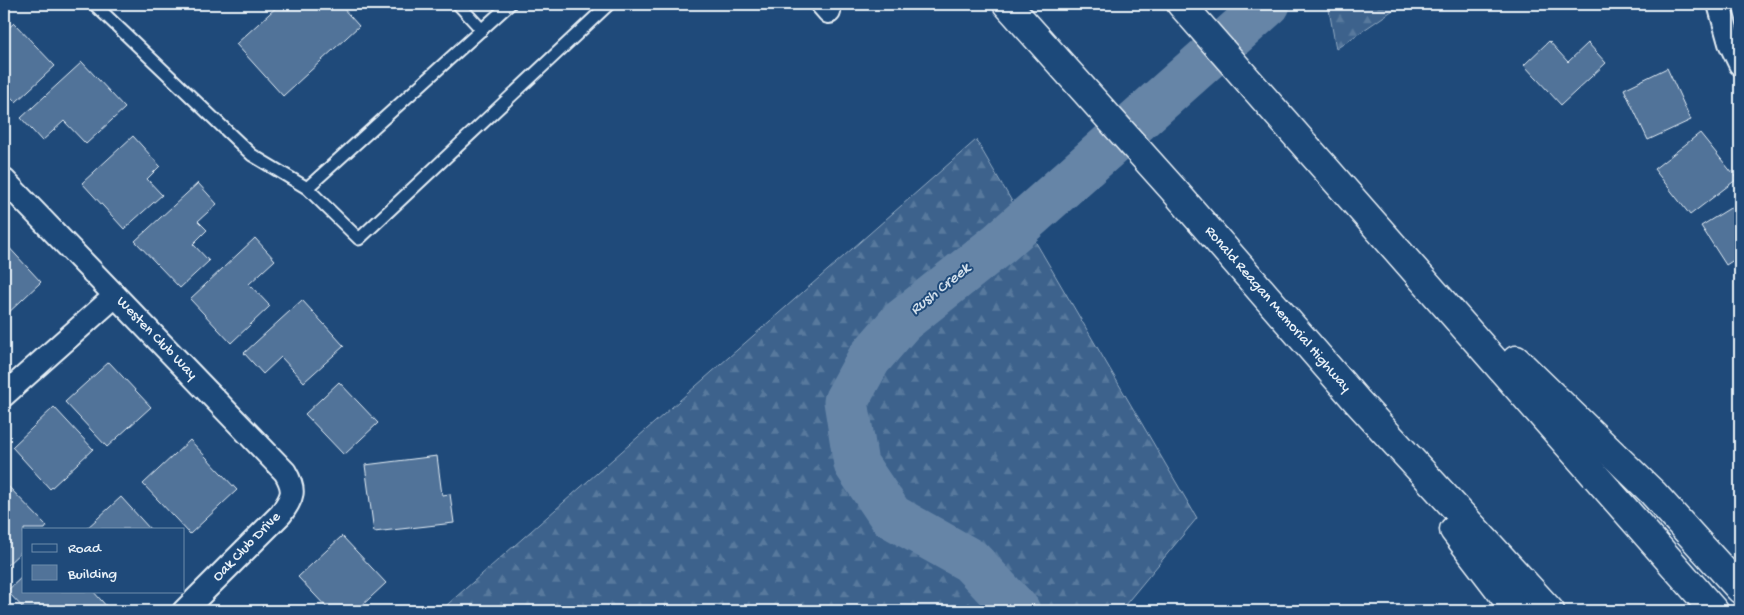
<svg xmlns="http://www.w3.org/2000/svg" width="1744" height="615" font-family="'Gochi Hand',sans-serif">
<style>
.forest{fill:url(#forest-firs);stroke:#92aac2}
.lines{fill:none;stroke-linecap:round;stroke-linejoin:round}
.river{stroke:#6685a7;stroke-width:45}
.building{fill:#517399;stroke:#e8f1f8}
.lane-casing{stroke:#e8f1f8;stroke-width:15}
.street-casing{stroke:#e8f1f8;stroke-width:26}
.highway-casing{stroke:#e8f1f8;stroke-width:31}
.lane{stroke:#1f4a7a;stroke-width:11}
.street{stroke:#1f4a7a;stroke-width:22}
.highway{stroke:#1f4a7a;stroke-width:28}
.labels{text-anchor:middle;dominant-baseline:central;stroke-width:4;stroke-linejoin:round;paint-order:stroke}
.street-label{font-size:15px;fill:#e8f1f8;stroke:#1f4a7a}
.water-label{font-size:16px;font-style:italic;fill:#d4e1ec;stroke:#1f4a7a}
</style>
<defs>
<pattern id="forest-firs" width="22" height="20" patternUnits="userSpaceOnUse" patternTransform="scale(1.25)"><rect width="22" height="20" fill="#3c628c"/><path d="M5 1l3.5 6h-7zM16 11l3.5 6h-7z" fill="#58799d"/></pattern>
</defs>
<rect width="100%" height="100%" fill="#1f4a7a"/>
<filter id="ink" filterUnits="userSpaceOnUse"><feTurbulence type="fractalNoise" baseFrequency=".02" numOctaves="2"/><feDisplacementMap in="SourceGraphic" scale="10" xChannelSelector="R" yChannelSelector="G"/><feConvolveMatrix kernelMatrix="1 2 1 2 8 2 1 2 1" color-interpolation-filters="sRGB"/></filter>
<g filter="url(#ink)">
<!-- forest -->
<g class="forest">
<path d="M1328 4H1402L1336 49Z"/>
<path d="M976 140 1197 518 1120 611H440Z"/>
</g>
<g class="lines">
<!-- river -->
<path class="river" d="M1018 611 971 561 891 516 856 464 846 401 869 359 901 322 1000 243 1268 4"/>
</g>
<!-- building -->
<g class="building">
<path d="M280 4H344L341 6 359 26 283 96 236 44Z"/>
<path d="M1544 4H1558L1555 9Z"/>
<path d="M14 23 55 66 16 102 4 90V32Z"/>
<path d="M1549 41 1568 62 1588 43 1606 63 1561 105 1524 65Z"/>
<path d="M82 62 125 108 86 144 64 121 42 141 21 118Z"/>
<path d="M1667 68 1691 120 1648 140 1624 89Z"/>
<path d="M1700 133 1737 179 1690 215 1654 169Z"/>
<path d="M133 136 160 166 147 179 162 195 124 229 82 183Z"/>
<path d="M198 183 217 204 198 221 207 230 193 244 209 261 180 288 135 241Z"/>
<path d="M1740 202V256L1726 265 1701 226Z"/>
<path d="M255 238 275 260 249 284 270 306 231 343 190 299Z"/>
<path d="M4 242 41 282 4 317Z"/>
<path d="M302 300 344 346 304 382 281 357 263 374 244 353Z"/>
<path d="M109 362 151 407 107 447 65 402Z"/>
<path d="M339 382 378 423 344 455 305 414Z"/>
<path d="M54 407 93 449 50 489 12 447Z"/>
<path d="M190 440 237 490 190 534 143 484Z"/>
<path d="M437 456 442 495 450 494 454 523 374 532 365 465Z"/>
<path d="M4 482 47 526 45 529H24V549L4 568Z"/>
<path d="M121 497 150 529H86Z"/>
<path d="M342 536 386 583 356 611H330L298 577Z"/>
<path d="M24 575V591H93L108 608 105 611H26L7 591Z"/>
</g>
<g class="lines">
<!-- lane casing -->
<g class="lane-casing">
<g id="lane">
<path d="M94 4 252 155 307 188"/>
<path d="M458 4 482 30"/>
<path d="M510 4 307 188 359 239 609 4"/>
</g>
</g>
<!-- street casing -->
<g class="street-casing">
<g id="street">
<path d="M822 4 829 12"/>
<path d="M1719 4 1730 43 1740 64"/>
<path id="s1" d="M4 180 285 472C296 491 293 496 281 514L184 611"/>
<path d="M4 395 115 296"/>
</g>
</g>
<!-- highway casing -->
<g class="highway-casing">
<g id="highway">
<path id="s2" d="M1007 4 1172 188 1357 401 1550 611"/>
<path d="M1181 4 1714 611"/>
<path d="M1516 360 1653 493 1740 589"/>
<path d="M1454 530 1516 611"/>
</g>
</g>
<!-- lane -->
<use href="#lane" class="lane"/>
<!-- street -->
<use href="#street" class="street"/>
<!-- highway -->
<use href="#highway" class="highway"/>
</g>
</g>
<g class="labels">
<!-- street labels -->
<g class="street-label">
<text stroke="none"><textPath href="#s2" startOffset="408">Ronald Reagan Memorial Highway</textPath></text>
<text stroke="none"><textPath href="#s1" startOffset="220">Westen Club Way</textPath></text>
<text transform="translate(247 547) rotate(-46)">Oak Club Drive</text>
</g>
<!-- water labels -->
<g class="water-label">
<text transform="translate(941 290) rotate(-39)">Rush Creek</text>
</g>
</g>
<!-- margin -->
<rect width="1744" height="615" fill="none" stroke="#1f4a7a" stroke-width="20"/>
<rect x="10" y="10" width="1724" height="595" fill="none" stroke="#e8f1f8" stroke-width="2" filter="url(#ink)"/>
<!-- legend -->
<rect x="22" y="528" width="162" height="65" fill="#1f4a7a" stroke="#6f8dac"/>
<rect x="32" y="544" width="25" height="8" fill="#1f4a7a" stroke="#6f8dac"/>
<text x="68" y="552" font-size="15" fill="#e8f1f8">Road</text>
<rect x="32" y="565" width="25" height="15" fill="#517399" stroke="#6f8dac"/>
<text x="68" y="578" font-size="15" fill="#e8f1f8">Building</text>
</svg>
